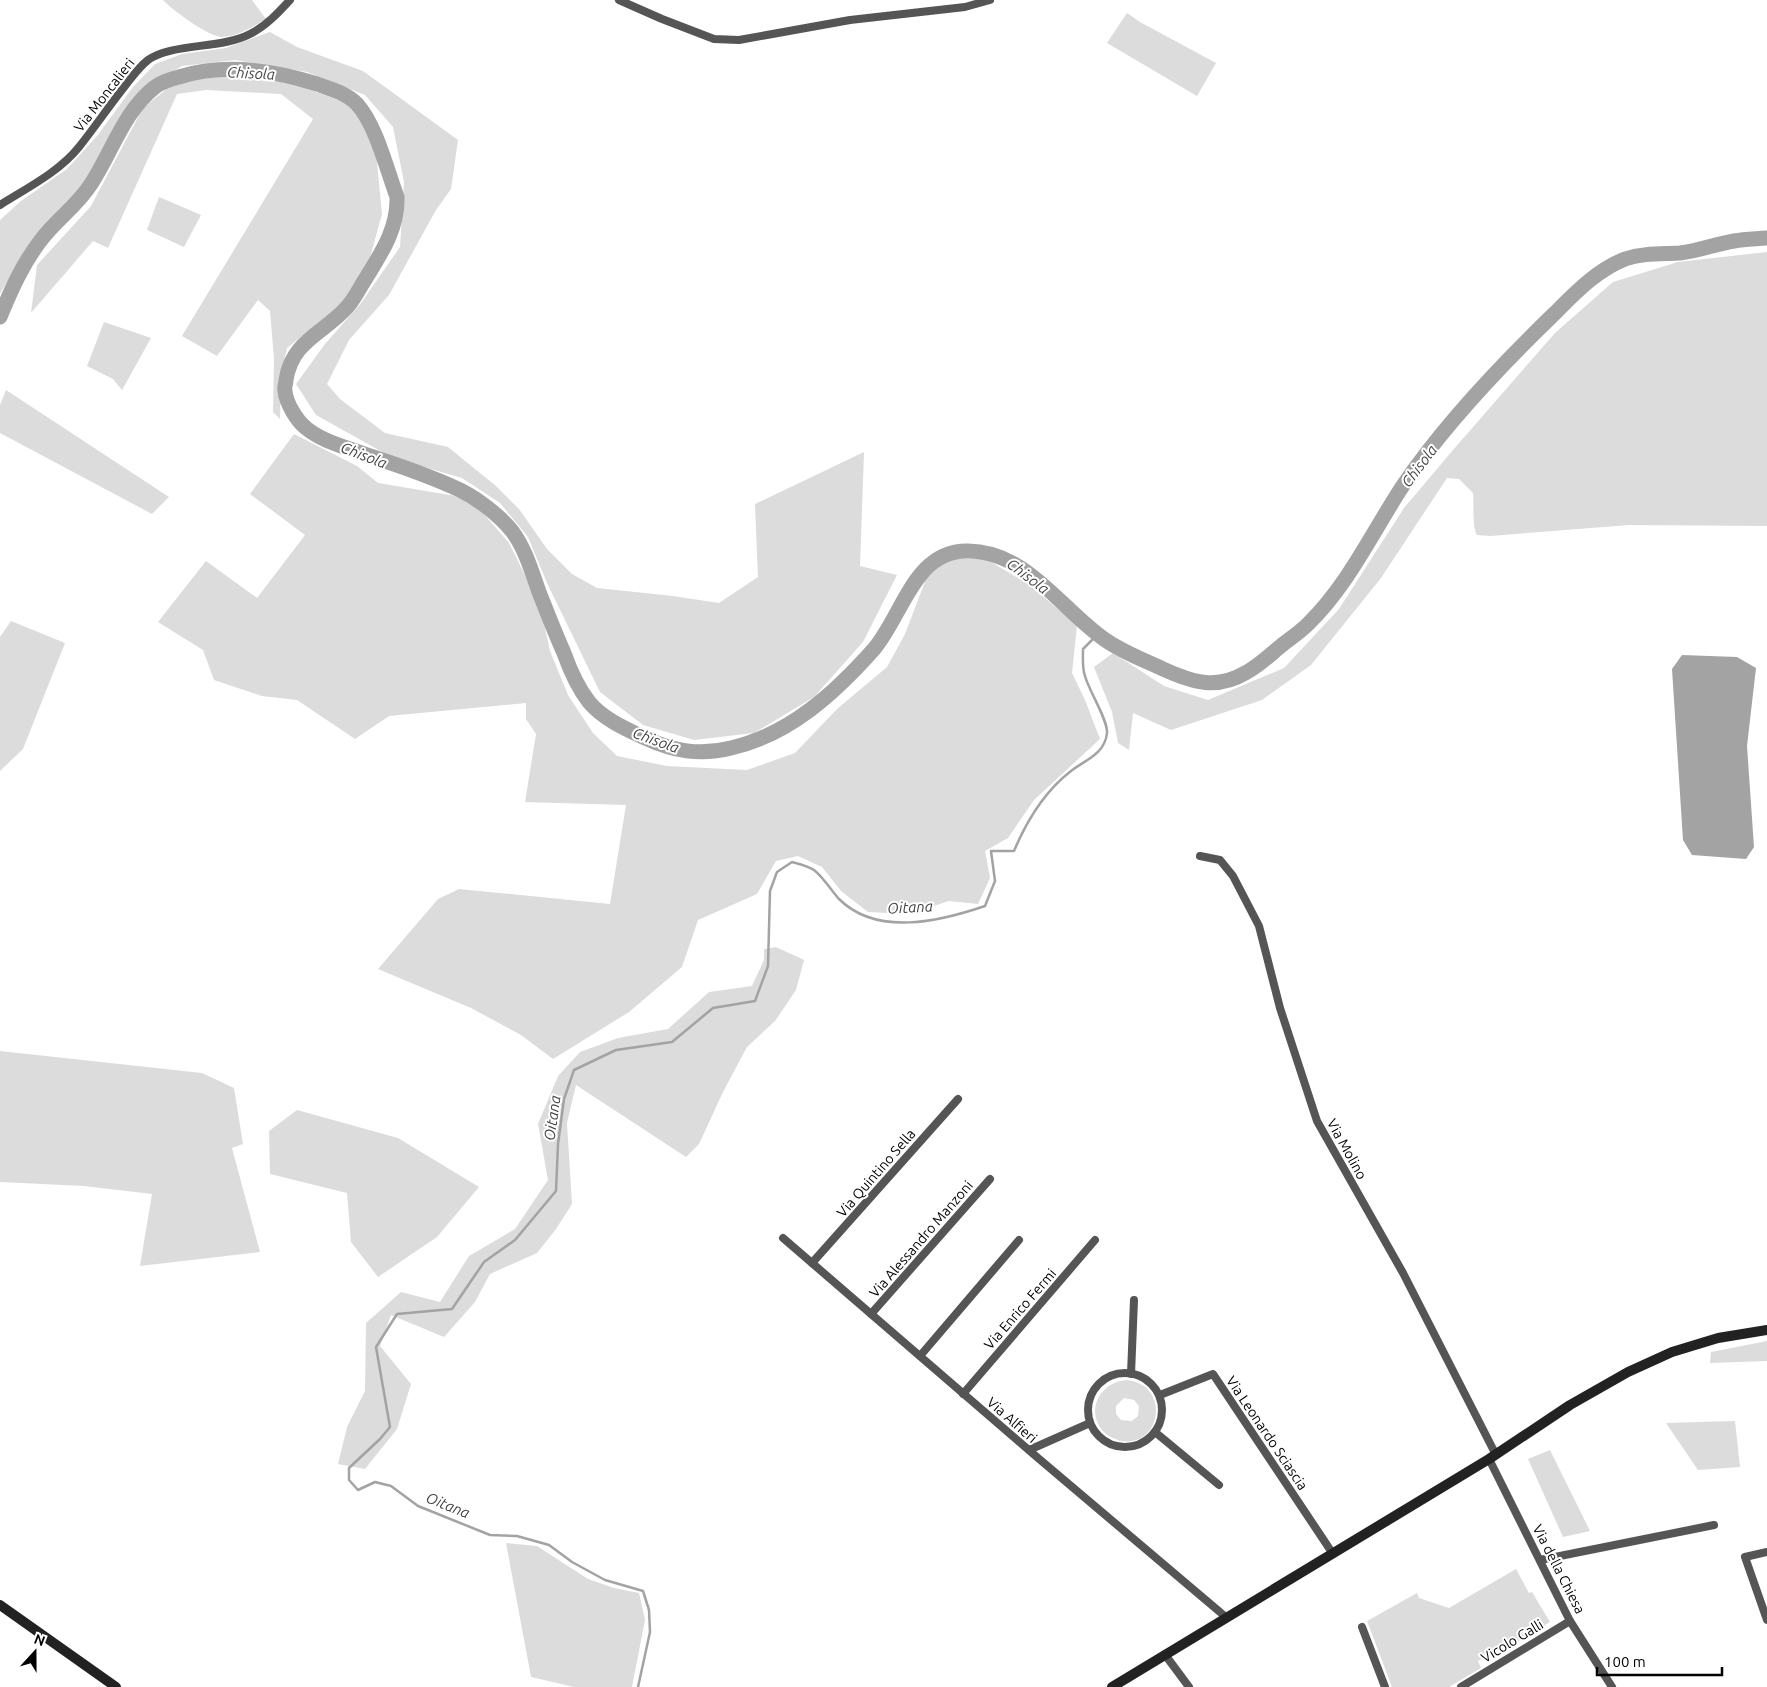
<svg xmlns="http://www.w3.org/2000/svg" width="1767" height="1687" font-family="Ubuntu,sans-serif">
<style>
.green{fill:#dcdcdc;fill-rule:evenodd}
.water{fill:#a3a3a3}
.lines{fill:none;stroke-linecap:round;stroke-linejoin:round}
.stream{stroke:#a3a3a3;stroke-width:2.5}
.river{stroke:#a3a3a3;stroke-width:15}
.street{stroke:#555;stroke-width:8}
.secondary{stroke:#222;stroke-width:10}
.labels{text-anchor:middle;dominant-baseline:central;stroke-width:4;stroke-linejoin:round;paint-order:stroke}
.street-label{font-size:14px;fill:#000;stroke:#fff}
.water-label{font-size:15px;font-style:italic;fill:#444;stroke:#fff}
</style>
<rect width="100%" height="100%" fill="#fff"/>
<!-- green -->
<g class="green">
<path d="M163 0H252L266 19C253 27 238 36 222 37 209 37 172 10 163 0Z"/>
<path d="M1127 13 1140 22 1216 63 1197 96 1107 43Z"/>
<path d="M270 32 297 47 363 71 458 140 451 189 436 210 389 295 349 340 327 384 340 399 385 433 448 447 496 486 519 509 547 549 572 574 597 588 673 596 719 603 758 577 755 504 864 452 860 566 897 575 863 642 814 697 754 733 694 740 643 725 600 692 547 583 528 537 500 503 462 478 393 458 316 415 296 384 325 344 361 303 400 247 404 182 393 127 365 95 307 72 235 60 182 66 147 87 125 112 100 160 75 196 29 244 0 294V220L21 201 67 169 97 136 133 87 155 64 182 54 226 48Z"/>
<path d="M215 76 291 83 352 105 376 152 382 214 368 265 343 303 287 348 281 375 280 419 273 412 274 359 270 311 258 300 217 356 182 336 313 119 281 94 206 90 177 94 108 248 93 241 31 313 37 265 91 206 143 108 173 84Z"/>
<path d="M159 197 201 215 184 247 147 230Z"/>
<path d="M1767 252V526L1629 525 1490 536 1477 535C1472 527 1474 503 1473 493L1459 479 1447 478 1381 578 1311 665 1262 700 1171 730 1133 713 1129 750 1118 743 1112 712 1094 667 1113 653 1164 686 1208 700 1284 668 1339 609 1404 508 1453 450 1555 333 1613 282 1678 262Z"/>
<path d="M104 322 151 338 122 390 113 379 87 366Z"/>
<path d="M6 390 169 497 152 514 0 433V405Z"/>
<path d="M294 434 357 466 378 483 456 496 477 506 509 543 540 605 550 651 568 695 593 733 617 756 667 766 747 770 795 753 837 709 887 667 905 634 926 579 947 559H986L1028 584 1077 625 1072 673 1085 700 1100 739 1034 800 1008 838 985 851 990 878 978 904 949 901 909 914 868 912 841 891 822 867 798 856 776 861 757 894 698 920 682 967 629 1012 553 1059 521 1035 471 1008 378 969 438 899 459 889 610 904 626 805 525 802 536 734 526 719V703L389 716 355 739 297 700 262 696 214 680 203 650 158 622 206 561 257 598 305 535 250 494Z"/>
<path d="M11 621 65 643 23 749 0 771V637Z"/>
<path d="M776 947 804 960 796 990 775 1021 747 1047 723 1092 699 1144 686 1157 576 1085 567 1123 572 1204 556 1229 537 1253 490 1274 475 1302 444 1337 391 1315 380 1346 411 1384 397 1429 365 1469 338 1464 347 1427 365 1391 366 1323 401 1292 440 1302 469 1256 515 1229 548 1180 538 1124 558 1076 580 1052 618 1038 668 1029 709 992 752 986 764 960V949Z"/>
<path d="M0 1051 202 1073 234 1088 243 1144 232 1148 260 1252 140 1266 152 1194 84 1186 0 1182Z"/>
<path d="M297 1110 398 1138 479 1187 437 1237 378 1277 351 1242 347 1193 270 1174 269 1131Z"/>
<path d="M1767 1341V1361L1710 1363 1711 1352Z"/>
<path d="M1126 1380C1171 1384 1162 1447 1122 1441 1114 1439 1107 1436 1102 1430 1085 1408 1102 1382 1126 1380ZM1124 1398 1134 1400 1139 1406 1138 1416 1132 1421 1121 1420 1116 1414V1406Z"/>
<path d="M1735 1421 1740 1467 1698 1470 1666 1423Z"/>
<path d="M1550 1450 1590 1531 1563 1537 1528 1459Z"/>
<path d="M506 1543 537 1546 588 1579 614 1588 639 1593 645 1620 632 1687H574L531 1677Z"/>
<path d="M1516 1569 1529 1593 1532 1592 1550 1622 1507 1648 1505 1645 1478 1661 1481 1668 1449 1687H1392L1367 1621 1417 1593 1419 1598 1449 1608Z"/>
</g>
<!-- water -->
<path class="water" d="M1682 655 1737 657 1756 668 1747 746 1754 847 1746 859 1692 855 1683 840 1672 669Z"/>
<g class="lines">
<!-- stream -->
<path class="stream" d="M638 1687 650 1632 649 1610 643 1591 605 1580 572 1562 549 1545 517 1536 490 1535 418 1506 391 1486 375 1482 358 1490 349 1480V1468L380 1439 390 1427 376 1347 397 1314 452 1309 484 1262 515 1240 556 1191 558 1144 564 1099 574 1070 616 1050 672 1042 713 1008 755 1001 768 966 770 891 777 872 792 862C799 864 808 866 814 870 824 878 830 889 839 899 877 937 941 921 985 906L995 881 991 851H1014C1027 820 1045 791 1071 771 1085 760 1105 754 1107 733 1108 720 1089 691 1085 676 1082 668 1083 658 1083 649L1098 634"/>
<!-- river -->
<path class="river" d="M0 317C11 290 23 263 41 240 56 220 77 206 91 184 112 152 124 111 155 87 162 82 171 79 179 77 224 63 273 70 317 84 331 89 346 93 357 104 376 125 387 170 397 197 398 228 382 252 366 278 360 287 355 298 348 306 325 333 292 340 286 380 286 384 284 387 285 391 286 403 297 421 306 428 323 442 346 447 367 455 398 465 430 476 460 490 478 499 499 515 512 531 525 548 532 572 539 592 547 612 555 633 564 653 570 670 578 688 589 702 603 719 626 729 645 738 673 751 700 756 731 748 789 735 835 693 874 649 903 615 914 550 968 551 1026 551 1061 609 1104 639 1122 652 1144 660 1163 669 1194 683 1217 690 1247 672 1260 665 1271 654 1282 645 1291 638 1300 632 1308 624 1348 585 1372 533 1402 487 1443 426 1502 364 1555 313 1576 292 1597 270 1625 259 1643 253 1661 254 1680 253 1698 251 1716 244 1734 241 1745 239 1756 239 1767 238"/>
<!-- street -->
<g class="street">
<path d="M619 0 662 19 714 39 739 40 850 20 965 7 990 0"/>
<path d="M0 205C27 188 59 172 79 147 95 127 109 106 125 86 132 77 139 67 148 60 171 43 222 49 250 34 266 26 278 13 290 0"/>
<path d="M1200 856 1220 860 1233 876 1259 926 1280 1008 1317 1121 1403 1273 1496 1455"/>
<path d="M783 1238 1038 1458 1227 1618"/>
<path d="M812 1263 958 1099"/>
<path d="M871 1314 990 1179"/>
<path d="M920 1356 1019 1240"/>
<circle cx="1125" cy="1410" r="37"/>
<path d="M1131 1374 1134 1300"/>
<path d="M963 1394 1095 1240"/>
<path d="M1160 1395 1213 1374 1333 1554"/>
<path d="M1155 1432 1219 1485"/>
<path d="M1029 1450 1090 1423"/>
<path d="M1489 1459 1570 1621 1612 1687"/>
<path d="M1767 1552 1745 1557 1767 1620"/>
<path d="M1540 1560 1714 1525"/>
<path d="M1362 1627 1385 1687"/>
<path d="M1166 1656 1189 1687"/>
<path d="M1461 1687 1570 1621"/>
</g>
<!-- secondary -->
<g class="secondary">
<path d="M0 1605 116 1687"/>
<path d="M1112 1687 1489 1459 1570 1405 1628 1372 1672 1352 1718 1338 1767 1330"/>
</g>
</g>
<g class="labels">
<!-- street labels -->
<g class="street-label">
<text transform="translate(104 95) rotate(-52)">Via Moncalieri</text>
<text transform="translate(1347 1149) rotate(61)">Via Molino</text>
<text transform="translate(876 1173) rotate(-49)">Via Quintino Sella</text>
<text transform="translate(921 1239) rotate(-49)">Via Alessandro Manzoni</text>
<text transform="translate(1020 1309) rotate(-49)">Via Enrico Fermi</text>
<text transform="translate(1012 1420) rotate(41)">Via Alfieri</text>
<text transform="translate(1267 1433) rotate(56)">Via Leonardo Sciascia</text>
<text transform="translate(1559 1569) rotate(63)">Via della Chiesa</text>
<text transform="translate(1512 1641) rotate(-31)">Vicolo Galli</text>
</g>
<!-- water labels -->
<g class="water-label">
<text transform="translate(251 73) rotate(3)">Chisola</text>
<text transform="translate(364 455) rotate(21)">Chisola</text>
<text transform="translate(1419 466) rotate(-53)">Chisola</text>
<text transform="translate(1028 576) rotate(37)">Chisola</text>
<text transform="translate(656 740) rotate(20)">Chisola</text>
<text transform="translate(910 907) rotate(-3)">Oitana</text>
<text transform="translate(552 1118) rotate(-82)">Oitana</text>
<text transform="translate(448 1505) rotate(22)">Oitana</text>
</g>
</g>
<!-- north arrow -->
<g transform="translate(35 1652) rotate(21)" stroke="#ffffff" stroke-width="4" paint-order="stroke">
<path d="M0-4L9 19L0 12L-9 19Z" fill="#000000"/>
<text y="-8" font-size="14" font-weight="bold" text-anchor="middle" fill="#000000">N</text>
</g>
<!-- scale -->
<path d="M1597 1667v8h125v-8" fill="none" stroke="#000000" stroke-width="2.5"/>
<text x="1604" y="1667" font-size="15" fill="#000000" stroke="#ffffff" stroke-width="4" paint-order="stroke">100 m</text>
</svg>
